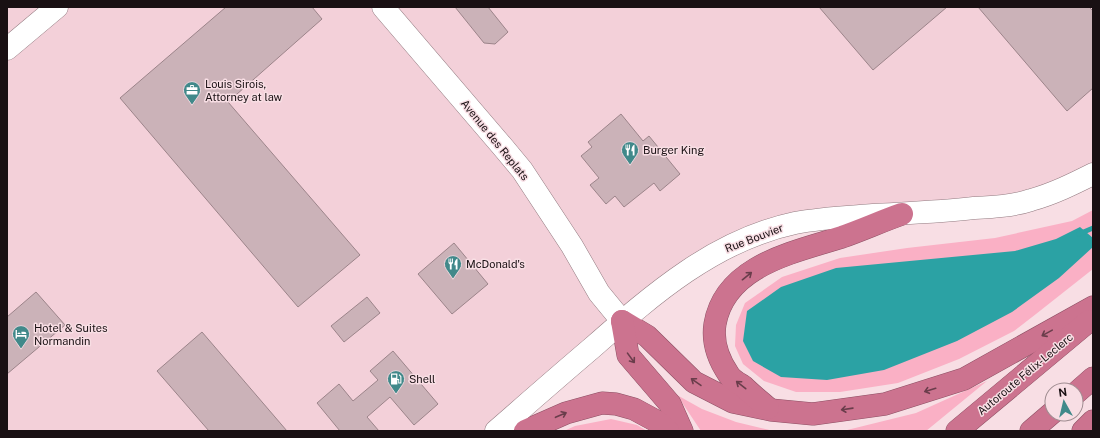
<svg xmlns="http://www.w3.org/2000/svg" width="1100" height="438" font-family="'Public Sans',sans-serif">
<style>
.built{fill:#f3d0d9}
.green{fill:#fab0c5}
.water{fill:#2ba2a4}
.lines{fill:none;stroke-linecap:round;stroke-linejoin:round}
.stream{stroke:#2ba2a4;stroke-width:5}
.building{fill:#cbb2b8;stroke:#9c848a}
.minor-casing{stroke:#937b81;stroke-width:23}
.highway-casing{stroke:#8d5064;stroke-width:23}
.minor{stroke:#fff;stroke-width:22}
.highway{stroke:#cc738f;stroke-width:22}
.oneway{stroke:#6a3d4b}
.labels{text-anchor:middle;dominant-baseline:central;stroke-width:3;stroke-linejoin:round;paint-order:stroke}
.poi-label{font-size:11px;fill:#191013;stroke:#f8dee4;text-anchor:start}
.street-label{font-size:11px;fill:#191013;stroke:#f8dee4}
</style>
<rect width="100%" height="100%" fill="#f8dee4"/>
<!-- built -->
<path class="built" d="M7 7H1093V174L1064 188 739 241 496 431H7Z"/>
<!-- green -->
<g class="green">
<path d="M1093 210V269L1036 314 1014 331 959 359 898 383 840 392H796L764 381 743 364 735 346 736 325 745 303 782 277 840 258 907 248 995 238 1072 221Z"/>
<path d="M987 381 926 431H843L916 413Z"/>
<path d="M677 395 702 409 736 422 774 431H701Z"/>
<path d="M611 419 637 425 647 431H564L575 426Z"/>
</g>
<!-- water -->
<path class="water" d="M1080 227 1093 238V247L1059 278 1012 312 957 341 884 370 827 380 781 377 753 361 743 341 747 311 781 287 836 268 1015 251 1056 239Z"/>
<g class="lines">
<!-- stream -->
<path class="stream" d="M1079 234 1093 228"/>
</g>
<!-- building -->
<g class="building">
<path d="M226 7H312L322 19 228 102 360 255 298 307 120 98Z"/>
<path d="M455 7H488L508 32 495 44 484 43Z"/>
<path d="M819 7H947L873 70Z"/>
<path d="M978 7H1089L1093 11V88L1067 111Z"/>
<path d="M621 114 643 141 649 136 680 174 660 191 654 183 624 207 615 196 606 204 590 185 599 178 581 156 592 147 588 142Z"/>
<path d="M454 243 488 284 452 314 418 274Z"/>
<path d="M36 292 65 325 7 374V317Z"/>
<path d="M367 297 380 313 344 342 331 326Z"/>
<path d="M202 332 287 431H209L157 371Z"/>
<path d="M393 351 438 404 414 425 390 397 367 417 379 431H340L317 403 339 384 353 401 378 380 370 371Z"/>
</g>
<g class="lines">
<!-- minor casing -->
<g class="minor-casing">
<g id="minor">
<path d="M383 7 502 146 522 170 572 246 599 293 622 321"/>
<path d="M7 49 57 7"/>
<path d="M496 431C528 403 560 375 593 347 653 294 715 240 795 223 821 218 847 217 873 215 907 213 940 212 974 208 993 207 1013 206 1031 200 1053 194 1073 184 1093 174"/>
</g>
</g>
<!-- highway casing -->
<g class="highway-casing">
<g id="highway">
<path d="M622 321 647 336 694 382 733 402 771 410 813 414 885 404 964 379 1093 307"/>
<path d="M622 321 628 355 670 404 682 431"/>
<path d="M1076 393 1093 378"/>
<path d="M768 408C760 401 751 394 743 386 738 383 732 380 729 375 718 359 712 343 715 324 725 265 795 252 842 237 862 230 882 221 902 214"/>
<path d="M525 431 566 413 602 403 616 404 634 409 658 422 668 431"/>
<path d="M957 431 1089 321"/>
<path d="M1031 431 1052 413"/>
<path d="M1083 431 1093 421"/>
</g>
</g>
<!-- minor -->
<use href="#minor" class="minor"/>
<!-- highway -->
<use href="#highway" class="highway"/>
</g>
<!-- one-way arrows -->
<defs><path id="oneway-shaft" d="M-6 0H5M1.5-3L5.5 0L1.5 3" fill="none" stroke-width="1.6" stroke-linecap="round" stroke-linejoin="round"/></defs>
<g class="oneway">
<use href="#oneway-shaft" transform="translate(747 276) rotate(-39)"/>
<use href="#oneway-shaft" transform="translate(1047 333) rotate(151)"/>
<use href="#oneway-shaft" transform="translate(631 358) rotate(54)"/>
<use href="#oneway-shaft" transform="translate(696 382) rotate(-145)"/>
<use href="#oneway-shaft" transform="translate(741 385) rotate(-142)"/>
<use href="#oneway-shaft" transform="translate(930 390) rotate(163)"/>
<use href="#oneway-shaft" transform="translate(847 409) rotate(172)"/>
<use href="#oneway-shaft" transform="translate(561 415) rotate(-23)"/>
</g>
<!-- icons -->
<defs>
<g id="office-pin" transform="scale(0.9)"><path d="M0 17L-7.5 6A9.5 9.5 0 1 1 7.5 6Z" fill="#41898a" stroke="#f8dee4"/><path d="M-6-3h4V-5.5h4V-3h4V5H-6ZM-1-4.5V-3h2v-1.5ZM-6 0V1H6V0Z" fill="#fff"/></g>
<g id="restaurant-pin" transform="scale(0.9)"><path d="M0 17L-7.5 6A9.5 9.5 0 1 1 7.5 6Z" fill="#41898a" stroke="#f8dee4"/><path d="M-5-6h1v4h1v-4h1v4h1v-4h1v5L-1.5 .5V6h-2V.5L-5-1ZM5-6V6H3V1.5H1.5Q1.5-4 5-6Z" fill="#fff"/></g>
<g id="hotel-pin" transform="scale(0.9)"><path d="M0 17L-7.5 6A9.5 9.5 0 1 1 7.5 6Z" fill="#41898a" stroke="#f8dee4"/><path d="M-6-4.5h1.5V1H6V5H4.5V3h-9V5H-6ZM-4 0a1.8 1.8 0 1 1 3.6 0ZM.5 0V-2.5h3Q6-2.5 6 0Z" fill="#fff"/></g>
<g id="fuel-pin" transform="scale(0.9)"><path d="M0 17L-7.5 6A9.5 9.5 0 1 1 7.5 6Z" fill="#41898a" stroke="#f8dee4"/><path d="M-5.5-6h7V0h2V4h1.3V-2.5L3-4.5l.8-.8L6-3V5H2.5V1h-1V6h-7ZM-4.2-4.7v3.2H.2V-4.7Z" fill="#fff"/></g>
</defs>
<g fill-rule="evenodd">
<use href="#office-pin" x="192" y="90"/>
<use href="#restaurant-pin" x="630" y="150"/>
<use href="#restaurant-pin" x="453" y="264"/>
<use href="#hotel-pin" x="21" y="334"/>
<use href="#fuel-pin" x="396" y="379"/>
</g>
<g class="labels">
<!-- poi labels -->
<g class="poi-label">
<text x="205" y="84">Louis Sirois,<tspan x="205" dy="13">Attorney at law</tspan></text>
<text x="643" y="150">Burger King</text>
<text x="466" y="264">McDonald's</text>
<text x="34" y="328">Hotel &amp; Suites<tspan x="34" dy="13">Normandin</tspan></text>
<text x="409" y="379">Shell</text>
</g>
<!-- street labels -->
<g class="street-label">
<text transform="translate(495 140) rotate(51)">Avenue des Replats</text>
<text transform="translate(754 238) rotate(-21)">Rue Bouvier</text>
<text transform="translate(1025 374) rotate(-40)">Autoroute Félix-Leclerc</text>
</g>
</g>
<!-- border -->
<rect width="1100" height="438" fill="none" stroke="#191013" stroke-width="16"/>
<!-- north arrow -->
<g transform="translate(1064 402) rotate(352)"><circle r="19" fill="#f8dee4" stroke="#9f8c90"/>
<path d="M0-3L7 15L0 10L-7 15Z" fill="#41898a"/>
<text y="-6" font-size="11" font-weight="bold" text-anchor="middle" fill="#191013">N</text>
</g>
</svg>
